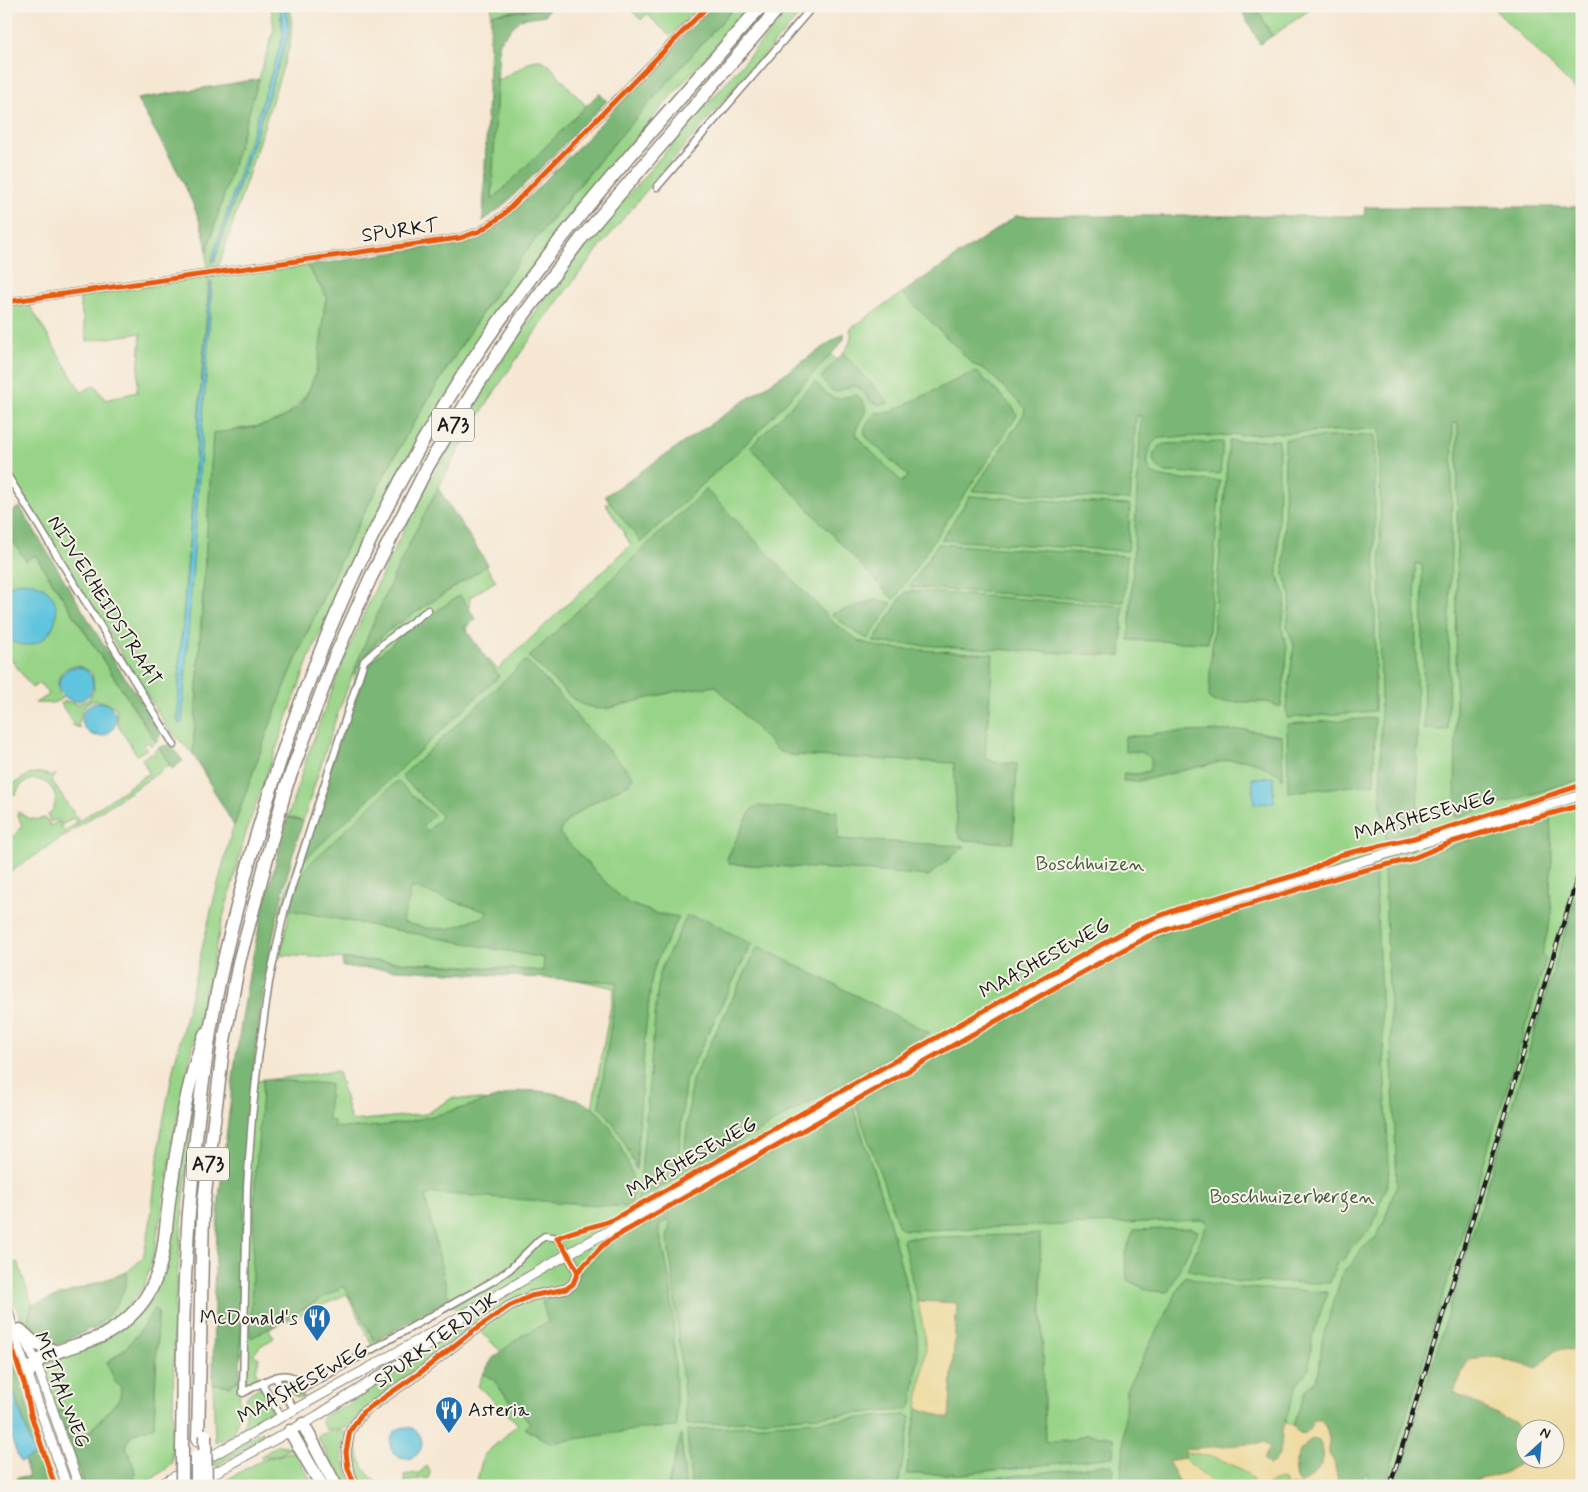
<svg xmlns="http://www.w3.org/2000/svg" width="1588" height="1492" font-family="Mynerve,sans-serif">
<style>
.green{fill:#98d488;stroke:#5a7852;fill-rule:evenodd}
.forest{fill:#7ab674;stroke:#4b6948;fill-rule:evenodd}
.sand{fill:#eeda9e;stroke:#857b5d;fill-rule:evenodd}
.water{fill:#5fc4dd;stroke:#3e707c}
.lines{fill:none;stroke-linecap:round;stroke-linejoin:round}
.street-casing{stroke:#898278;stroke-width:9}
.secondary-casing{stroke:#898278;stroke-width:11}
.highway-casing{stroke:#898278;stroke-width:15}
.street{stroke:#fff;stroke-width:6}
.secondary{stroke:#fff;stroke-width:9}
.highway{stroke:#fff;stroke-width:12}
.rail-casing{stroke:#1c1c1c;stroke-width:4.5}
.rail{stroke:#f7f3e8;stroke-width:2.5;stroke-dasharray:8;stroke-linecap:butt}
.highway-bridge-casing{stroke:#898278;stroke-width:15;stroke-linecap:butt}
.highway-bridge{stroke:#fff;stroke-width:12}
.cycleway-casing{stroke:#f7f3e8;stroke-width:8}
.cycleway{stroke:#e8590c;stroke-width:5}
.labels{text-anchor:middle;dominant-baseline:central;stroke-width:4;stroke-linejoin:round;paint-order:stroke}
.shield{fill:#f7f3e8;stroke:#5e5c59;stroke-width:1}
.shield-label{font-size:19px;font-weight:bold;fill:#1c1c1c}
.street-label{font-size:20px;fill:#1c1c1c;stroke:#f7f3e8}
.park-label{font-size:20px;fill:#475c42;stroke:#f7f3e8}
.poi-label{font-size:20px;fill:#1c1c1c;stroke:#f7f3e8;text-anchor:end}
</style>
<rect width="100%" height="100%" fill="#f7f3e8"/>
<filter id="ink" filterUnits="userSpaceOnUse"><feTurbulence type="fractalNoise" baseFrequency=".02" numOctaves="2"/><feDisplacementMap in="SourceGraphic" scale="10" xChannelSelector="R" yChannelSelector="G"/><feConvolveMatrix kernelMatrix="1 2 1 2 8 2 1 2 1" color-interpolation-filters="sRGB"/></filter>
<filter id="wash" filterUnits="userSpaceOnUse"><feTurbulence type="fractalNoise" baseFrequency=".0096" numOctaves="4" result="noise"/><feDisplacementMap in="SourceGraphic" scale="20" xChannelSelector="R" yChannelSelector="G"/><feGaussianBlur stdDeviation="1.12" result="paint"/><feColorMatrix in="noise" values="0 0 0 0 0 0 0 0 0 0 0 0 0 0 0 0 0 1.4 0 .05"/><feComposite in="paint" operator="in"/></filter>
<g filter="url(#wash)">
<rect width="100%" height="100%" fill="#f6e7d3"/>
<!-- green -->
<g class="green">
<path d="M271 6H280L283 37 211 263 215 261 287 39 289 29 285 6H290L292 26 290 45 220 263 215 269 207 266V251L274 29Z"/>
<path d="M492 6H551L491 14Z"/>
<path d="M627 6H689L693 12 670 36 647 14 641 20Z"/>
<path d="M728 6H750L666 102 574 213 505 303 350 569 309 658 247 829 220 929 181 1098 154 1254 144 1287 122 1313 104 1325 93 1331 92 1329C110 1317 127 1294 127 1272L143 1258 150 1225 161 1133 173 1070 212 907 231 834 269 727 293 665 336 568 373 496 413 424 466 338 500 286 525 252 629 125 732 10Z"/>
<path d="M792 6H807C699 131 585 252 495 391 456 451 423 514 394 578L438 495 496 581 470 597 467 640 498 669 631 545 606 504 826 350 886 403H888L843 353C849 345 853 339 850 329L902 293 907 298 1582 213V1486H476L483 1456 518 1424 478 1386 483 1374 493 1379 500 1389 530 1423 525 1428 539 1437 507 1357 474 1326 387 1391 346 1428 325 1429 321 1421C327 1408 345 1412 355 1398L468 1321 445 1298 372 1345 347 1294 269 1329 274 1338 262 1345 253 1354 259 1358 256 1371 260 1382 249 1387 246 1385 247 1348 224 1379 242 1083 338 1071 351 1121 426 1114 452 1098 592 1108 614 988 533 970 280 955 289 914 280 912 354 686 357 664 337 715 303 821 288 817C333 667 400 523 483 391 507 353 532 315 559 279 594 234 631 192 668 149 710 102 751 54 792 6ZM1526 1430H1556V1460H1526Z"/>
<path d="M1255 6H1315L1272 36Z"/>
<path d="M1499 6H1582V96L1495 10Z"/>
<path d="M540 60 547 63 586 106 494 199 492 197 496 82 532 61Z"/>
<path d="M307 266 327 297 325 304C320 339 324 378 297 405 290 413 283 419 272 423 262 426 250 427 238 429L205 558 193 754 168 729 6 468V307L29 304 81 392 95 385 105 400 137 392 141 333 87 341 79 297 208 277ZM212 282 181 723 178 722 179 672 209 283Z"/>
<path d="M9 535 26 560 35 555 156 742 151 746 148 742 144 744 147 749 137 755 118 726 116 708C104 702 89 692 81 713 80 718 80 721 78 725L80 728 72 725 73 723 61 704 65 701 78 704 88 700 94 690 92 673C88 671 84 667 78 666 59 664 53 685 62 698 55 705 44 703 35 703L49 695 40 683 32 688 9 656 6 658V536Z"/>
<path d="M159 747 170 765 6 875V842L14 836 22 826 17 813 19 812C27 819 34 821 45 818L51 826 57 821 65 831 77 823 73 818 62 825 57 819 50 822 48 815C73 791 29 761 16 794H12L8 788C22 779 34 766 51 777L55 774V776L51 780 79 821 149 773 142 759 151 753 154 756 156 755 153 752Z"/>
<path d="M201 1047 186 1176 175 1304 172 1464C160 1473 146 1486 131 1486L134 1484 129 1455 126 1447 129 1438 134 1433 154 1426 158 1312 156 1310C147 1317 144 1326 137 1335 129 1346 118 1354 107 1362L117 1383 121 1387 120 1398 88 1434 82 1435 74 1432 62 1410 57 1412 85 1486H82L48 1412 49 1404 39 1364 63 1353 146 1304 177 1167Z"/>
<path d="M16 1262 18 1263 32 1304 28 1319 44 1344 28 1332 6 1286V1265Z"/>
<path d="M280 1377 292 1381 304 1398C296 1397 290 1395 286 1387L288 1385 286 1380 282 1381Z"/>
<path d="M240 1380C239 1394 242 1426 230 1435 226 1438 219 1440 215 1442L213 1384 229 1386Z"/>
<path d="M262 1386C265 1393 272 1400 271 1408 270 1421 234 1436 223 1442 230 1437 241 1431 244 1423 252 1401 233 1401 262 1386Z"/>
<path d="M339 1430 345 1433 341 1452 352 1486H343L317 1436 330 1431Z"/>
<path d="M262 1431 265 1438 215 1466 214 1461Z"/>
<path d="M355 1434C358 1459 361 1470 381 1486H363C355 1469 349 1453 355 1434Z"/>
<path d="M278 1445 292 1447 281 1454 261 1458 260 1457Z"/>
<path d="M294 1451 314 1486H217L245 1469 263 1460Z"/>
<path d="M427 1466 430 1472 428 1479 425 1478 405 1482 404 1475 419 1473Z"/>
</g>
<!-- forest -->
<g class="forest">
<path d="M712 6H728L732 10C653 99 571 188 501 285 477 319 455 355 433 391 379 479 332 571 293 667 271 719 253 773 234 826L193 754 213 433C233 430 255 429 273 422 323 405 319 345 325 303L327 297 307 266 430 247 483 235 492 229 527 199 586 139Z"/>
<path d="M1239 6H1255L1272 36 1260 44Z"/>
<path d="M549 8 545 15 520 19 499 42 492 197 494 198 599 93 607 101 503 206 483 221 491 14Z"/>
<path d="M259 79 207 251C200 202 161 143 137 99Z"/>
<path d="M1365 207H1582V780L1565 784 1455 818 1458 423 1453 424 1448 730 1424 729 1422 565 1415 563 1418 829 1386 839 1381 808 1380 429 1159 438C1151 442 1150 448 1148 457 1147 463 1148 471 1154 474 1165 481 1205 480 1220 481L1208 643 1129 640 1141 416H1136L1130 500 973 491 1024 414 1025 408 986 370 974 365 902 293 1016 216H1364Z"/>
<path d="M844 333V339L837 348 750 440 641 542 605 496Z"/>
<path d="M843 353 889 403C868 409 870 395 856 386H852L836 392 831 390 821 377Z"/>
<path d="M973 372 978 373 1014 408 1017 416 894 600 750 447 815 382C821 388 826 395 834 398 848 401 860 384 866 411 862 420 853 428 858 438L902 482 908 476 866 437C861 427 870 420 876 412L882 413 890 412Z"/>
<path d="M1375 435V711L1287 718 1286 707 1294 645 1287 627 1291 595 1284 576 1285 439Z"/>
<path d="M1279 440 1278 577 1286 596 1282 629 1287 647V655L1281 707 1267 702H1214L1209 698 1210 673 1229 441Z"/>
<path d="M1223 442 1220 474 1165 472C1150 466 1149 451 1164 444Z"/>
<path d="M438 488 488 565 386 632 372 647 352 676C377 611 405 548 438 488Z"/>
<path d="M706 489 835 624 859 641 882 648 993 654 985 758 994 762 1017 764 1013 843 965 840 960 837 957 831 954 763 790 755 778 751 716 686 677 691 610 708 597 709 584 705 573 699 529 657Z"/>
<path d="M970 496 1130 505 1128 551 941 540Z"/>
<path d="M20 507 111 657 162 731 156 742 35 555 26 561 9 535 6 536V509L9 513Z"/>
<path d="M938 544 1127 556 1124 602 909 587Z"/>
<path d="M911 591 1123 606 1121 656 880 643 873 641 905 592Z"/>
<path d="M460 595 476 619 464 627 499 676 301 863 325 783 363 679 373 660 403 634Z"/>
<path d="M876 600 892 603 868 639 855 632 831 614Z"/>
<path d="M525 661 529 663 569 705 576 716 633 776 630 783C616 791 559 817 560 834L613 890 628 903 655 913 679 917 656 962 652 976 645 1035 636 1170C628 1147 616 1123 599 1106L617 982 343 967 342 959 543 971 544 958 290 910 299 874 397 781 434 815 423 826 428 831 441 817 440 814 403 778V775ZM411 887 487 912V913L483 917 448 929 426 928 402 922 409 900V893Z"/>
<path d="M1375 718 1374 784 1288 792 1287 724Z"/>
<path d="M1247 730 1282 736 1283 779 1277 773 1257 763 1247 760H1228L1135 782 1123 781 1124 773 1137 774 1149 771C1158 751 1138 752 1125 751V736H1150L1156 733Z"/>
<path d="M170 744 183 761 172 769 159 747Z"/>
<path d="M759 806 838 811V839L965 846 928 876 871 871 729 864 727 858 749 814 753 808Z"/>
<path d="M1550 816 1552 854 1550 893 1552 913 1542 955 1546 959 1385 1486H1373L1370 1484 1367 1472 1355 1485 1342 1486 1338 1481 1334 1462 1329 1454V1443L1326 1426C1314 1430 1300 1440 1293 1425L1306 1390 1315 1380 1319 1372 1322 1341 1343 1271 1351 1265 1363 1248 1376 1237 1383 1224 1397 1184 1384 866Z"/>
<path d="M288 817 303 821C245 1001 243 1193 240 1380L229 1386 213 1384 214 1287 219 1198 235 1062 250 969 262 913Z"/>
<path d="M1375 868 1389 1167 1388 1181 1375 1220 1369 1231 1351 1248 1345 1259 1336 1264 1330 1283 1238 1282 1218 1278 1188 1269 1207 1224 1205 1220 928 1230H905L899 1227 856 1105 863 1097 1138 943C1212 910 1297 891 1375 868Z"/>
<path d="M1582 877V1355L1573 1350 1548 1355 1539 1368C1531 1368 1504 1360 1496 1356L1454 1392 1516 1424 1525 1440 1526 1460 1504 1473 1490 1477 1475 1480 1459 1486H1395Z"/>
<path d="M687 916 707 920 751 944 685 1081 679 1151 676 1163 673 1168 643 1184 640 1183 659 973Z"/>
<path d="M758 947H760L930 1033 637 1201 639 1194 661 1182 683 1166 692 1080Z"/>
<path d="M263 1079 330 1084 328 1120 334 1121V1127C397 1132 461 1107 521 1091 541 1089 579 1096 595 1110 613 1125 632 1164 634 1188 634 1193 633 1199 632 1203L626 1207 431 1193 425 1197 449 1299 375 1341 344 1286 250 1339 255 1181Z"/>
<path d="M853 1106 890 1223 910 1300 917 1335 918 1358 912 1405 907 1410 687 1425 672 1270 667 1238 670 1225 667 1208 719 1181Z"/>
<path d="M664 1209 667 1220 660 1224 659 1230 670 1281 674 1330 677 1427 641 1429 550 1443 525 1428 530 1423 500 1389 493 1379 483 1374 493 1358 521 1336 548 1322 542 1301 556 1295 612 1242Z"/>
<path d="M1192 1228 1198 1231 1168 1292 1150 1291 1127 1280 1125 1253 1134 1230Z"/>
<path d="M1040 1234 1045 1442 1069 1441 1087 1434 1114 1438 1113 1457 961 1474H906L917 1408 949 1418 957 1303 917 1301 903 1241 905 1238Z"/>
<path d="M127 1272C127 1294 110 1317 92 1329H90L60 1344H44L28 1319 32 1305Z"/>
<path d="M1185 1276 1212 1284 1242 1288 1327 1292 1312 1339 1309 1369 1297 1385 1283 1428 1281 1450 1277 1460 1270 1466 1264 1461 1186 1449 1184 1458 1168 1461 1182 1486H1120L1123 1456 1126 1390Z"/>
<path d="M154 1309 158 1312 154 1426C139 1433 131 1429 126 1447 132 1462 137 1467 134 1484L131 1486H85L57 1412 62 1410 74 1432 82 1435 88 1434 120 1398 121 1387 115 1382 107 1362 121 1353 137 1335Z"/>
<path d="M6 1339 25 1395 39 1451 52 1486H18L16 1478 29 1477 24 1460 35 1455 6 1369Z"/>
<path d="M906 1415 911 1417 898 1486H691L687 1430Z"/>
<path d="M681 1434 685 1486H668V1485Z"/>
<path d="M1313 1439 1319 1441C1327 1455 1324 1465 1312 1476 1308 1479 1304 1483 1299 1484 1290 1471 1298 1445 1313 1439Z"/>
<path d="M1112 1464 1113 1468 1111 1486H904L905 1483C975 1482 1043 1472 1112 1464Z"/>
</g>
<!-- sand -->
<g class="sand">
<path d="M917 1301 957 1303 949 1418 917 1408 926 1349 922 1321Z"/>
<path d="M1560 1349 1573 1350 1582 1355V1486H1480L1475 1480 1490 1477 1504 1473 1526 1460H1556V1430H1526L1525 1444 1516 1424 1454 1392 1468 1359 1496 1356 1507 1361 1538 1368C1546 1360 1549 1351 1560 1349Z"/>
<path d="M1314 1420H1321L1326 1426 1329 1439V1454L1334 1462 1338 1481 1342 1486H1287L1285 1480C1278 1479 1272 1480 1267 1486H1182L1168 1461 1184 1458 1212 1482 1236 1484 1254 1482C1243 1464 1205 1453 1185 1453V1449L1263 1443 1269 1447 1264 1460 1270 1466C1286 1451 1279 1441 1284 1423L1293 1425C1301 1441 1309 1433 1314 1420ZM1313 1439 1319 1441C1327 1455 1324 1465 1312 1476 1308 1479 1304 1483 1299 1484 1289 1471 1298 1445 1313 1439Z"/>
</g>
<!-- water -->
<g class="water">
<path d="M280 6H285L289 29 287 39 214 261 211 263 283 37Z"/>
<path d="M210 281 212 282 211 302 182 723H178L179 672Z"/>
<path d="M28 582C82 591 50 668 6 638V588L16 583Z"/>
<circle cx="76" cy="684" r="17"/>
<circle cx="99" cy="719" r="17"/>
<path d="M1273 777 1274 803 1254 804 1252 778Z"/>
<path d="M6 1369 35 1456 20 1462 6 1424Z"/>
<circle cx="406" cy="1443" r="16"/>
</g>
</g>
<g filter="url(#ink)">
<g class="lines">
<!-- street casing -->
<g class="street-casing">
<g id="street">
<path d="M657 187 813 6"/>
<path d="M6 302 460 238 480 231 502 216 708 6"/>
<path d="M6 473 174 745"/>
<path d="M428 610 385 642 364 661 285 908 269 982 258 1059 252 1118 247 1187 243 1393C257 1386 281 1368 295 1379 298 1381 300 1386 302 1389L493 1281 510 1269 539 1240 545 1236 557 1238 568 1254"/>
<path d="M275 1377 294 1409"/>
<path d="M262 1383 281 1417"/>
</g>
</g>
<!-- secondary casing -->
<g class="secondary-casing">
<g id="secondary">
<path d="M6 1302 14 1335 67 1486"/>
<path d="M23 1336 36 1362 79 1486"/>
<path d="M202 1480 317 1416 445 1334 460 1319"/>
<path d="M158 1486 465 1314 568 1254 1124 940 1173 919 1199 910 1582 795"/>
<path d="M355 1486 348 1468 346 1452 350 1431 363 1412 421 1372 469 1334 509 1306 531 1296 566 1289 573 1284 578 1272 568 1254"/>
</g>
</g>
<!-- highway casing -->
<g class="highway-casing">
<g id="highway">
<path d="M20 1330 34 1343 57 1352"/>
<path d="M28 1374C30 1370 33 1365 37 1362 49 1351 86 1344 104 1335 122 1325 137 1312 148 1294 166 1265 165 1227 170 1194 178 1140 186 1085 205 1034"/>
<path d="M303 1424 336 1486"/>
<path d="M290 1431 322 1486"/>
<path d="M198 1440 203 1209 224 1041 239 962 286 787 334 659 371 577 429 464 475 389 520 320 580 240 780 6"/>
<path d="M182 1448C183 1400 182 1352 184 1304 187 1213 196 1121 210 1032 220 968 237 905 254 844 302 678 370 520 463 375 548 242 657 125 761 6"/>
</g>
</g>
<!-- street -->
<use href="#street" class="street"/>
<!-- secondary -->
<use href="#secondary" class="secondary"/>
<!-- highway -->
<use href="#highway" class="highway"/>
<!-- rail casing -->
<g class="rail-casing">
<path id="rail" d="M1390 1486 1582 863"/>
</g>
<!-- rail -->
<use href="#rail" class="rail"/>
<!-- highway-bridge casing -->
<g class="highway-bridge-casing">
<g id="highway-bridge">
<path d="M205 1435 206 1486"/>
<path d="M182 1486V1448"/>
<path d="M197 1486V1456"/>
</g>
</g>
<!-- highway-bridge -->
<use href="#highway-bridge" class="highway-bridge"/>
<!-- cycleway casing -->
<g class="cycleway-casing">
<g id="cycleway">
<path d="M6 302 460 238 480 231 502 216 708 6"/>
<path d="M578 1272 602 1246 613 1238 1072 978 1149 936 1183 924 1349 874 1411 859 1452 842 1502 827 1582 805"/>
<path d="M6 1330 25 1386 31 1415 55 1486"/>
<path d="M355 1486 348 1468 346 1452 350 1431 363 1412 421 1372 469 1334 509 1306 531 1296 566 1289 573 1284 578 1272 568 1254 557 1238C575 1229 595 1228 614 1219L1138 924 1178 909 1307 872 1340 855 1414 838 1582 785"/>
</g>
</g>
<!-- cycleway -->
<use href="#cycleway" class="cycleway"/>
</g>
</g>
<!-- icons -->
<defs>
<g id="restaurant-pin" transform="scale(1.4375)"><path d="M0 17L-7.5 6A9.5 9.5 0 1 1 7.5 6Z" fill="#1f6fb2" stroke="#f7f3e8"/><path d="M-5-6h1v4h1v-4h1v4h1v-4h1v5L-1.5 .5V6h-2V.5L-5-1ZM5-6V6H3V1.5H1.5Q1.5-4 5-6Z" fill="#fff"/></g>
</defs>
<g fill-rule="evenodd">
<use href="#restaurant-pin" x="317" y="1318"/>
<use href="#restaurant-pin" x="449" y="1410"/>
</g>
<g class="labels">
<!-- shield labels -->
<g class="shield">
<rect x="432" y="408.5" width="42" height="33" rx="4"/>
<rect x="187" y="1147.5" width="42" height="33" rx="4"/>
</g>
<g class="shield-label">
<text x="453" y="425">A73</text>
<text x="208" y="1164">A73</text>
</g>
<!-- street labels -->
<g class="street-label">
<text transform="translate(400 231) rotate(-8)">SPURKT</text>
<text transform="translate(104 601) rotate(58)">NIJVERHEIDSTRAAT</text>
<text transform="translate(1425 816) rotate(-15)">MAASHESEWEG</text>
<text transform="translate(1045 959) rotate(-29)">MAASHESEWEG</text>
<text transform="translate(692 1158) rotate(-29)">MAASHESEWEG</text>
<text transform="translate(436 1341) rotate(-36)">SPURKTERDIJK</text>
<text transform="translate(303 1384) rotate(-29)">MAASHESEWEG</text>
<text transform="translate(61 1390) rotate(69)">METAALWEG</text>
</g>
<!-- park labels -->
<g class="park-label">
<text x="1090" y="864">Boschhuizen</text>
<text x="1292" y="1197">Boschhuizerbergen</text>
</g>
<!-- poi labels -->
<g class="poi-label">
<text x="298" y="1318">McDonald's</text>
<text x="468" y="1410" text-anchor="start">Asteria</text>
</g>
</g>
<!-- margin -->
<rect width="1588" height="1492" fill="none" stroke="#f7f3e8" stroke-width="25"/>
<!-- north arrow -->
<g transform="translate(1540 1444) rotate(26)"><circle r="24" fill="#f7f3e8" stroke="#9f9d96"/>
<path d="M0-4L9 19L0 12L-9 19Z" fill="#1f6fb2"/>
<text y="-8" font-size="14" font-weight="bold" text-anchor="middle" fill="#1c1c1c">N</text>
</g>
</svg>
